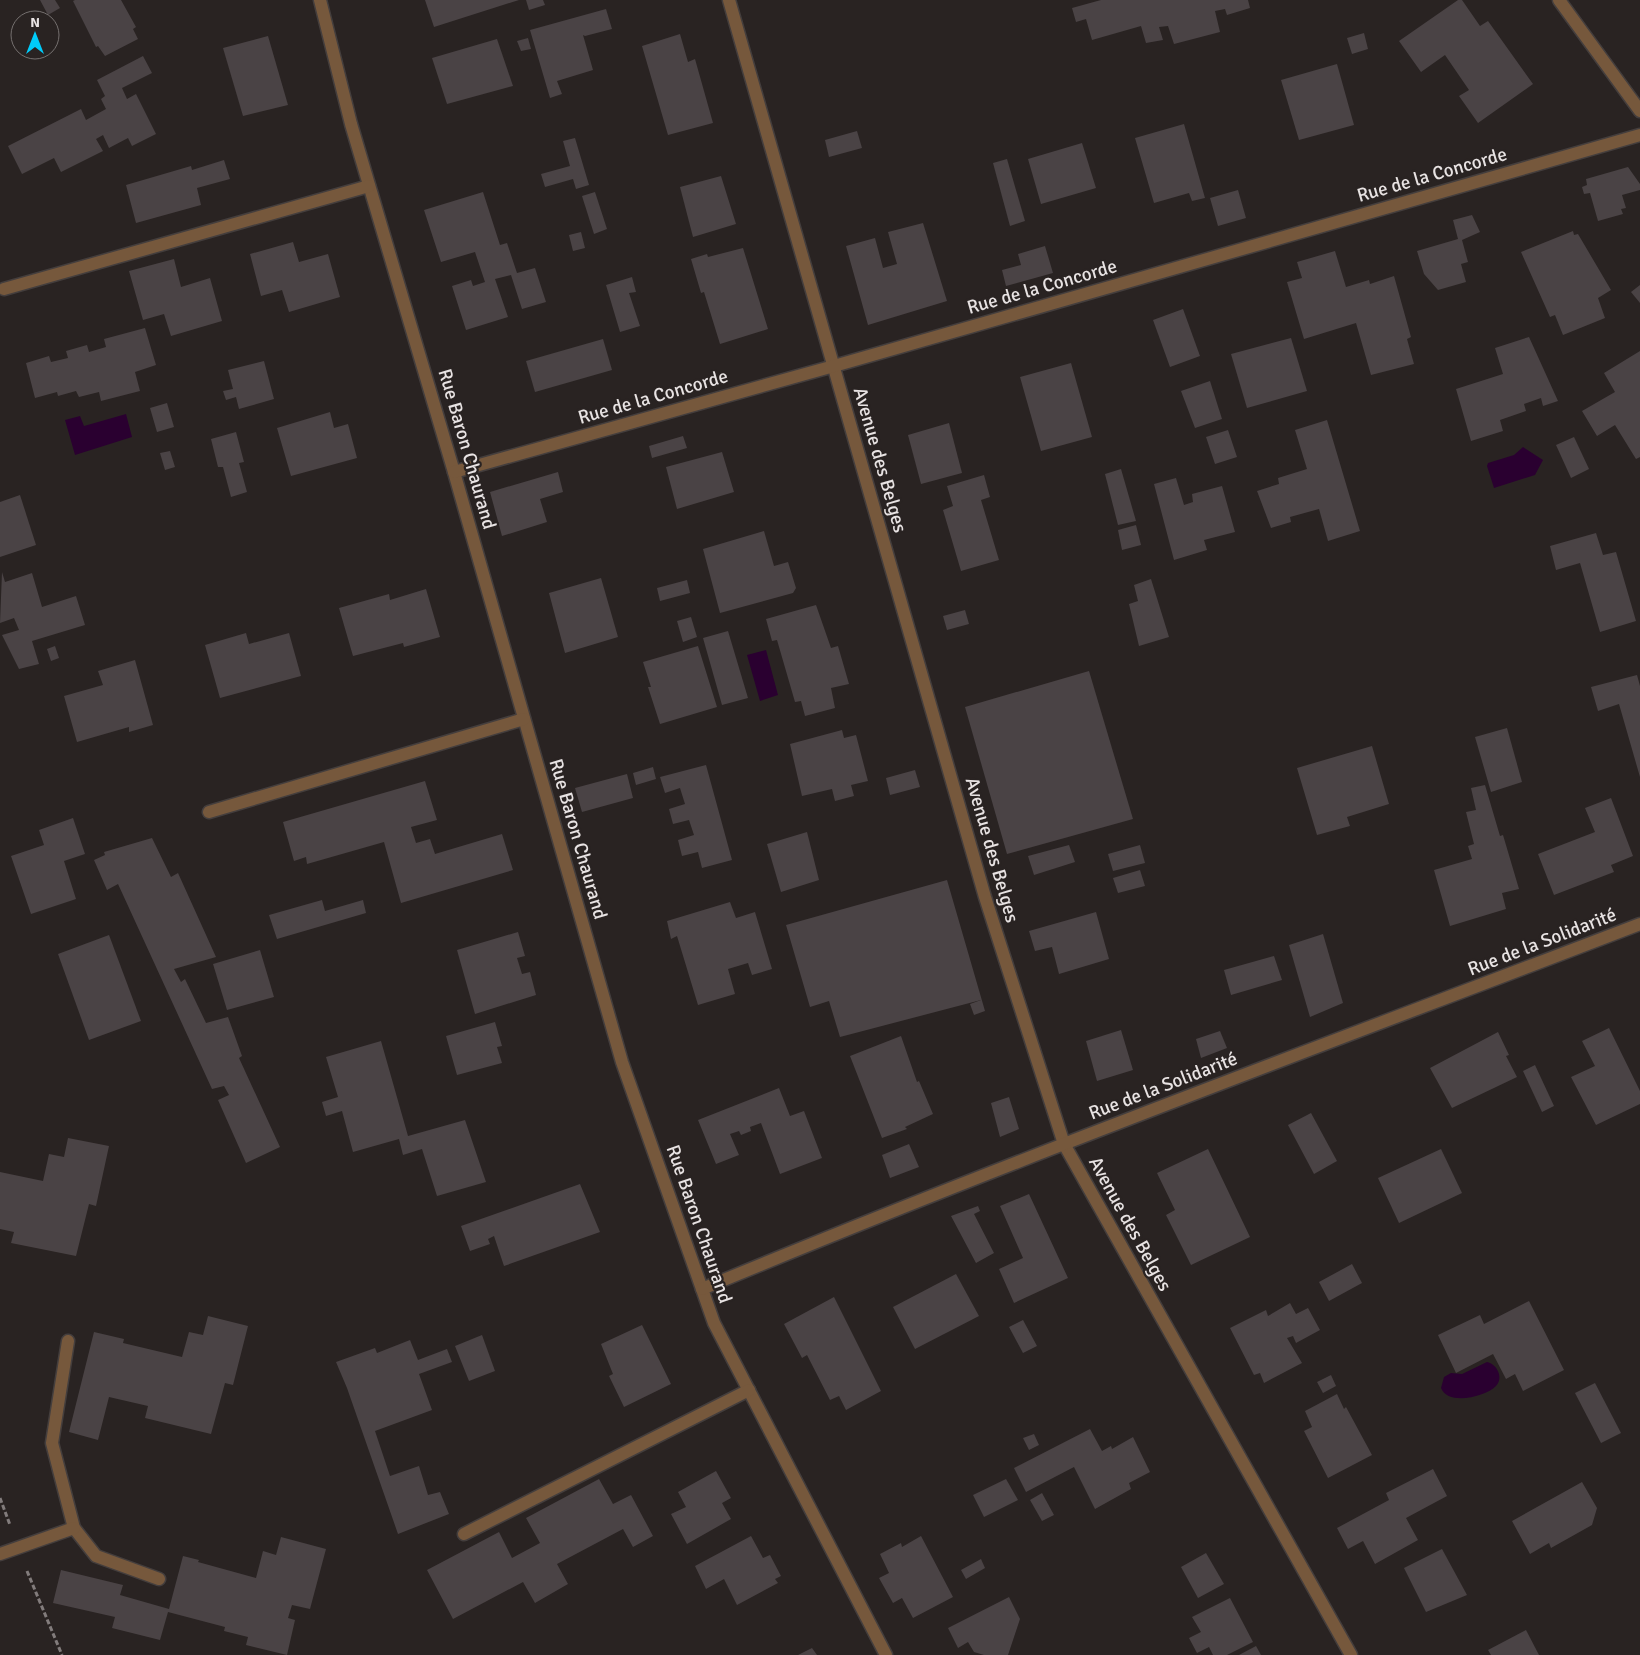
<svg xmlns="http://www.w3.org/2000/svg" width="1640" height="1655" font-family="Signika,sans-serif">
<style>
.water{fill:#2a0030}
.building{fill:#4a4345}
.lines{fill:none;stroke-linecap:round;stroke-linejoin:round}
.minor-casing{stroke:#443e3d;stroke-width:15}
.path{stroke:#827c7c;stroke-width:3;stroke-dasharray:5 2.5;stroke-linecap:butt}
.minor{stroke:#76583c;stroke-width:12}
.labels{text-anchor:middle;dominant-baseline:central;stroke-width:4.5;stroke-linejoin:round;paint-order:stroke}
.street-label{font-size:19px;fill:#e8e3e3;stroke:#292322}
</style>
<rect width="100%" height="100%" fill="#292322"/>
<!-- water -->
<g class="water">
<path d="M126 414 132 437 75 455 65 420 80 416 84 426Z"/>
<path d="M1523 447 1543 460 1535 475 1494 488 1487 466 1488 463 1514 455Z"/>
<path d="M766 650 778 695 760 701 747 655Z"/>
<path d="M1487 1362C1497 1364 1504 1378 1496 1386 1485 1397 1448 1406 1441 1388L1444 1377 1451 1373 1462 1374Z"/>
</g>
<!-- building -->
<g class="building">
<path d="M40 0H55L60 8 48 15Z"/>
<path d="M75 0H121L136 27 133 29 138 39 105 56 98 46 96 47 73 1Z"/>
<path d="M425 0H519L434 27Z"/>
<path d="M526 0H543L545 5 529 10Z"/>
<path d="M1101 0H1248L1250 8 1227 15 1225 9 1215 11 1220 32 1174 44 1168 26 1159 27 1163 40 1146 43 1141 26 1092 40 1086 19 1076 22 1072 8Z"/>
<path d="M1458 0H1462L1480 26 1488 21 1533 84 1478 123 1459 96 1469 90 1445 55 1421 72 1399 41Z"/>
<path d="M606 9 612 29 585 36 583 35 593 70 557 81 562 94 550 98 530 30Z"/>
<path d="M1364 33 1368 49 1352 54 1347 38Z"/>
<path d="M680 34 688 62 695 59 713 123 668 135 642 46Z"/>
<path d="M268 36 288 105 243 116 223 48Z"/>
<path d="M528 38 531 49 521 51 517 41Z"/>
<path d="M497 39 513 86 447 104 432 58Z"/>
<path d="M143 56 152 73 122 88 127 99 136 94 156 134 132 146 128 138 109 148 103 135 96 139 103 151 61 172 54 158 22 174 8 146 81 109 86 120 106 109 101 99 105 96 97 80Z"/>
<path d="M1337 64 1354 125 1299 140 1281 80Z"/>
<path d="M1184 124 1205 198 1192 201 1189 193 1154 203 1135 138Z"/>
<path d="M857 131 862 148 829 157 825 140Z"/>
<path d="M575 138 589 185 576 189 573 179 545 187 541 174 570 166 563 141Z"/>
<path d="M1082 143 1096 188 1041 204 1028 159Z"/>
<path d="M1007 159 1025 221 1010 226 993 163Z"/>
<path d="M224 160 230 179 197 188 201 205 136 223 126 185 191 166 192 170Z"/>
<path d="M1628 167 1640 184V190L1622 195 1626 208 1621 209 1623 214 1598 221 1590 193 1584 194 1582 187 1587 185 1586 179Z"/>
<path d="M721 176 736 224 693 237 680 187Z"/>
<path d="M1238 190 1246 218 1218 226 1210 198Z"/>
<path d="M483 192 500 245 507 243 517 273 535 268 546 302 522 309 511 275 495 279 508 317 466 330 452 286 471 280 473 286 485 282 475 252 441 262 424 210Z"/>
<path d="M595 192 607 229 594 234 582 196Z"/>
<path d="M1472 215 1480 232 1462 240 1468 262 1461 264 1466 282 1438 290 1424 274 1417 251 1458 239 1453 220Z"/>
<path d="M923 223 947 301 868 325 846 246 875 238 883 268 897 264 888 232Z"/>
<path d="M1573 231 1574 235 1578 234 1611 290 1598 298 1605 318 1563 335 1555 315 1550 317 1521 252Z"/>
<path d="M581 232 585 248 573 251 569 235Z"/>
<path d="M293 242 299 262 328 254 340 297 289 312 282 290 261 296 250 254Z"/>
<path d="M1045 246 1053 273 1006 286 1002 270 1021 265 1018 254Z"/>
<path d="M743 248 768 329 720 344 704 292 701 293 691 259 707 254 708 257Z"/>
<path d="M1335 251 1346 287 1369 280 1370 284 1394 276 1411 337 1407 339 1414 364 1371 375 1356 323 1304 339 1287 282 1302 278 1297 262Z"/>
<path d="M174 259 181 287 210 278 222 321 171 336 164 314 143 320 129 271Z"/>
<path d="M632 277 636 292 629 293 640 326 620 332 606 285Z"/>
<path d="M1640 285V303L1631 292Z"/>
<path d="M1183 309 1200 356 1170 367 1153 320Z"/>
<path d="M145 328 156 365 135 372 140 391 101 401 99 392 79 397 76 391 58 396 57 392 35 398 26 363 49 356 51 362 68 358 66 351 87 345 89 352 106 347 104 339Z"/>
<path d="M1529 337 1558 401 1543 406 1541 398 1524 404 1526 411 1500 420 1503 431 1471 441 1456 389 1503 374 1495 348Z"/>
<path d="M1291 338 1307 391 1247 408 1231 354Z"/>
<path d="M603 339 612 370 535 392 526 361Z"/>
<path d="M1640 351V457L1636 459 1615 425 1597 436 1582 411 1615 392 1604 373Z"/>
<path d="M264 361 274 399 239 409 236 397 226 400 223 391 233 389 228 370Z"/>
<path d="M1071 363 1092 437 1041 451 1020 377Z"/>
<path d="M1210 381 1222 419 1195 428 1181 391Z"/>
<path d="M167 403 174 427 157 432 150 408Z"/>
<path d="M330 412 334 428 348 424 357 458 291 476 277 428Z"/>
<path d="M1327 420 1360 531 1328 541 1319 509 1290 517 1291 522 1271 528 1257 491 1279 484 1278 478 1307 469 1295 430Z"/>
<path d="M949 423 962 473 921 484 908 435Z"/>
<path d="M1228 430 1237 457 1215 464 1206 437Z"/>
<path d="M236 432 244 462 239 463 247 492 231 497 223 467H218L211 439Z"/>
<path d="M683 436 687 448 652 458 649 446Z"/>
<path d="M1574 437 1589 469 1571 478 1556 445Z"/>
<path d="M170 451 175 467 165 470 160 453Z"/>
<path d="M722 452 734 492 677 509 666 467Z"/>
<path d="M1121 469 1136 521 1118 525 1105 474Z"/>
<path d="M558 472 563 492 540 499 547 522 502 536 490 492Z"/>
<path d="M984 475 990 497 981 500 999 560 961 571 943 510 953 506 947 486Z"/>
<path d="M1176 478 1184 505 1193 502 1192 494 1222 486 1235 532 1204 540 1207 550 1174 560 1154 484Z"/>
<path d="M20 495 36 545 0 557V502Z"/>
<path d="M1136 525 1141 545 1122 550 1118 530Z"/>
<path d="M764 531 774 566 788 562 796 588 793 593 720 613 703 549Z"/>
<path d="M1596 533 1603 555 1616 552 1636 621 1600 632 1580 563 1556 570 1550 546Z"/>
<path d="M2 572 5 582 32 573 42 607 76 596 85 625 32 641 39 664 19 669 2 635 19 630 14 618 0 623Z"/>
<path d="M601 578 618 637 565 653 549 593Z"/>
<path d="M1151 579 1169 637 1139 646 1129 604 1138 601 1134 585Z"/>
<path d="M687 580 690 593 660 601 657 588Z"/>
<path d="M426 589 440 637 404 647 403 643 353 656 339 608 389 594 390 600Z"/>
<path d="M816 605 831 648 838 646 849 684 831 688 835 708 805 716 801 701 795 702 777 640 772 641 766 619Z"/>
<path d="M965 610 969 624 947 630 943 616Z"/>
<path d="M691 617 697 637 683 642 677 621Z"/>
<path d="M728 631 748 698 722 705 703 638Z"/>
<path d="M246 633 249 644 289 633 301 676 220 698 205 645Z"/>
<path d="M55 646 59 658 51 661 47 649Z"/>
<path d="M698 646 717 707 660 724 648 687H651L643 662Z"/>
<path d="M135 660 153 725 129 732V727L77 742 64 696 103 685 98 671Z"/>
<path d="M1089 671 1133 819 1007 854 965 707Z"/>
<path d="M1637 675 1640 686V777L1619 704 1598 711 1591 687Z"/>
<path d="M1507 728 1522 782 1491 792 1475 737Z"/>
<path d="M842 730 844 738 856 735 868 781 851 785 854 796 835 801 832 789 802 796 790 744Z"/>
<path d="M1372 746 1389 804 1347 817 1350 826 1317 835 1297 768Z"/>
<path d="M706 765 732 860 702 868 698 852 682 856 678 840 694 835 689 820 673 824 669 809 685 804 680 788 665 793 660 777Z"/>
<path d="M653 767 656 779 636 785 633 773Z"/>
<path d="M915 770 920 787 890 795 886 778Z"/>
<path d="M627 774 633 798 582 812 575 788Z"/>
<path d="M425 781 437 820 411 827 416 843 430 839 435 854 502 834 513 870 401 903 384 842 307 864 306 857 294 861 283 822Z"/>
<path d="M1485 785 1500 836 1503 835 1519 889 1502 893 1506 909 1450 926 1434 870 1472 859 1468 846 1474 844 1466 812 1476 810 1471 788Z"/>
<path d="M1611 798 1633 856 1611 865 1614 872 1554 895 1538 854 1595 832 1585 808Z"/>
<path d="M73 818 85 854 64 861 76 899 31 914 11 856 44 845 39 830Z"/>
<path d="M807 832 819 880 781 892 767 844Z"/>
<path d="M152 838 171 877 178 873 216 957 174 969 181 982 185 979 206 1023 228 1017 242 1056 239 1058 280 1147 246 1163 218 1100 229 1095 224 1086 212 1089 118 884 107 890 94 860 105 855 104 852Z"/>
<path d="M1069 845 1075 862 1034 875 1028 856Z"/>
<path d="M1140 845 1145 863 1113 871 1108 854Z"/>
<path d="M1140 870 1145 886 1118 893 1113 878Z"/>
<path d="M947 880 985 1011 974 1015 970 1004 981 1000 840 1037 829 1001 810 1007 786 925Z"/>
<path d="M322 900 325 911 363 900 366 913 277 939 269 915Z"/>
<path d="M730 902 736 918 755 912 772 969 752 975 748 963 728 969 735 994 698 1005 677 936 671 939 667 921Z"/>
<path d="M1096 912 1109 959 1059 974 1052 947 1035 951 1029 931Z"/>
<path d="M518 932 525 956 517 958 522 974 530 972 536 995 475 1014 457 950Z"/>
<path d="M1323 934 1343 1003 1310 1017 1289 945Z"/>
<path d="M109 935 141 1021 89 1040 58 954Z"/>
<path d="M260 950 274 997 227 1010 213 964Z"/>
<path d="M1274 956 1282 980 1231 995 1224 970Z"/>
<path d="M495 1022 502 1046 497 1047 502 1063 457 1075 446 1036Z"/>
<path d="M1609 1028 1640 1091V1104L1596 1125 1571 1077 1595 1066 1582 1041Z"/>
<path d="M1121 1030 1133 1070 1097 1081 1086 1041Z"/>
<path d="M1220 1031 1227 1048 1201 1058 1196 1039Z"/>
<path d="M1498 1032 1509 1055 1506 1056 1517 1077 1452 1108 1430 1068Z"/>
<path d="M901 1036 917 1082 919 1081 933 1114 905 1127 907 1129 882 1138 850 1056Z"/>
<path d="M381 1041 408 1136 465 1120 486 1182 437 1196 422 1149 403 1155 399 1139 353 1152 342 1111 326 1116 322 1102 338 1097 326 1057Z"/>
<path d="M1535 1065 1554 1106 1542 1112 1523 1071Z"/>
<path d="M779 1088 790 1116 804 1111 822 1158 780 1174 761 1123 750 1127 751 1131 741 1135 739 1131 730 1134 739 1155 716 1164 698 1120Z"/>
<path d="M1009 1097 1019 1129 1000 1137 991 1103Z"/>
<path d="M1311 1113 1337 1161 1314 1174 1288 1125Z"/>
<path d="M68 1138 109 1146 96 1206 89 1204 76 1256 11 1243 14 1232 0 1229V1172L43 1181 49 1154 64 1157Z"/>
<path d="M909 1144 919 1167 890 1178 882 1155Z"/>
<path d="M1208 1149 1250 1237 1191 1265 1166 1215 1175 1210 1157 1173Z"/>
<path d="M1441 1149 1462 1193 1399 1223 1378 1178Z"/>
<path d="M580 1184 600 1232 504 1266 494 1236 488 1239 490 1244 470 1251 461 1226Z"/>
<path d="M1029 1194 1068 1278 1014 1303 999 1269 1023 1258 1000 1206Z"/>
<path d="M978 1206 980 1211 974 1214 994 1253 976 1263 951 1216Z"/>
<path d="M1352 1264 1362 1283 1329 1301 1319 1282Z"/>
<path d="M956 1274 979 1316 915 1349 893 1307Z"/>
<path d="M834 1297 881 1391 846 1410 839 1396 830 1400 807 1355 802 1358 784 1324Z"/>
<path d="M1529 1301 1564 1370 1523 1391 1515 1374 1506 1379 1493 1354 1456 1373 1438 1335 1480 1315 1484 1324Z"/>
<path d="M1290 1303 1296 1314 1308 1308 1320 1330 1296 1343 1293 1336 1287 1338 1302 1363 1264 1383 1260 1373 1254 1375 1230 1328 1266 1310 1268 1316Z"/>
<path d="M208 1316 248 1326 233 1385 225 1383 211 1434 145 1418 148 1406 109 1397 98 1440 69 1432 94 1332 124 1339 123 1343 182 1357 189 1332 203 1335Z"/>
<path d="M1023 1320 1037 1346 1023 1353 1009 1327Z"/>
<path d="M642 1325 671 1384 624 1407 609 1376 613 1374 601 1344Z"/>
<path d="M482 1335 495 1371 469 1381 455 1346Z"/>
<path d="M410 1340 418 1360 447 1349 452 1362 419 1374 432 1410 375 1431 390 1476 419 1466 428 1495 440 1492 449 1514 398 1534 347 1388 336 1362 375 1348 377 1353Z"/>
<path d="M1331 1375 1336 1386 1323 1393 1317 1382Z"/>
<path d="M1595 1383 1621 1433 1601 1443 1575 1393Z"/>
<path d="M1337 1394 1344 1409 1346 1407 1372 1455 1328 1478 1304 1431 1312 1427 1305 1411Z"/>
<path d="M1090 1429 1102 1451 1111 1446 1112 1449 1133 1437 1150 1472 1129 1483 1131 1489 1095 1509 1074 1467 1026 1492 1014 1468Z"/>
<path d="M1034 1434 1039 1445 1029 1450 1023 1438Z"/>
<path d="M1433 1469 1447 1496 1406 1518 1418 1540 1375 1564 1363 1541 1348 1549 1337 1528 1389 1500 1386 1493Z"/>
<path d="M716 1471 731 1498 722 1503 731 1519 687 1544 671 1514 686 1507 678 1492Z"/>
<path d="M599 1479 613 1504 631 1495 653 1536 633 1547 623 1529 557 1564 568 1584 535 1603 523 1582 453 1619 427 1570 499 1532 512 1558 540 1543 526 1518Z"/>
<path d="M1006 1479 1018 1500 984 1517 973 1495Z"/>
<path d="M1582 1482 1597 1508 1592 1525 1551 1548 1549 1543 1530 1554 1512 1521Z"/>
<path d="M1042 1493 1054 1515 1042 1521 1030 1500Z"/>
<path d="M751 1536 763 1558 770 1555 781 1576 775 1579 778 1583 737 1605 724 1579 706 1589 695 1566Z"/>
<path d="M921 1536 953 1597 913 1618 902 1598 893 1603 879 1578 889 1573 880 1554 901 1543 902 1547Z"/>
<path d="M281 1537 326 1549 310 1609 292 1605 288 1618 295 1620 287 1655 246 1645 248 1637 224 1631 225 1627 168 1612 160 1640 112 1628 115 1617 53 1603 61 1570 123 1585 120 1595 169 1609 183 1556 199 1560 198 1562 256 1578 263 1551 276 1555Z"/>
<path d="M1442 1549 1467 1595 1426 1612 1404 1568Z"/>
<path d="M1206 1553 1224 1584 1198 1598 1181 1567Z"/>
<path d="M981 1559 985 1568 966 1579 961 1570Z"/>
<path d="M1009 1597 1020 1619 1008 1655H984L974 1652 968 1642 958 1648 948 1628Z"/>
<path d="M1230 1598 1253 1642 1227 1655H1213L1209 1647 1197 1653 1189 1638 1201 1632 1192 1617Z"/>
<path d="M1526 1630 1539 1655H1491L1488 1650Z"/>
<path d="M1256 1646 1261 1655H1239Z"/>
<path d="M812 1648 817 1655H798Z"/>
</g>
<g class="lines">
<!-- minor casing -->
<g class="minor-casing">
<g id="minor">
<path d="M320 0 351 124 454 472 622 1062 714 1323 886 1655"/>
<path d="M729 0 985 897 1064 1144 1351 1655"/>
<path d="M1559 0 1640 111"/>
<path d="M4 289 369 186"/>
<path d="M454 472 834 366 1640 135"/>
<path d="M209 812 524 719"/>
<path d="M702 1289C1012 1160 1327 1044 1640 924"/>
<path d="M68 1341 52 1443 74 1528 96 1556 159 1579"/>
<path d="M464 1534 749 1390"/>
<path d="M0 1554 74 1528"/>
</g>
</g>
<!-- path -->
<g class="path">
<path d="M0 1498 10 1525"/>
<path d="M27 1571 62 1655"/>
</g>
<!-- minor -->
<use href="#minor" class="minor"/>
</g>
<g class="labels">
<!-- street labels -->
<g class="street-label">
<text transform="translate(1432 175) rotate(-16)">Rue de la Concorde</text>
<text transform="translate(1042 287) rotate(-16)">Rue de la Concorde</text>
<text transform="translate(653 397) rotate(-16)">Rue de la Concorde</text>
<text transform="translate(467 449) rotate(74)">Rue Baron Chaurand</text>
<text transform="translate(880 460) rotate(74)">Avenue des Belges</text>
<text transform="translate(578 839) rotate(74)">Rue Baron Chaurand</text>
<text transform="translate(992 850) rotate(74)">Avenue des Belges</text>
<text transform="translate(1542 942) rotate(-21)">Rue de la Solidarité</text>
<text transform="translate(1163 1086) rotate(-21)">Rue de la Solidarité</text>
<text transform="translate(699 1224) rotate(71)">Rue Baron Chaurand</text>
<text transform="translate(1130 1224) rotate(61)">Avenue des Belges</text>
</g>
</g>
<!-- north arrow -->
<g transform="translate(35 35)"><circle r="24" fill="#292322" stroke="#75706f"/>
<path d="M0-4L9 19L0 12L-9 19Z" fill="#00cbf9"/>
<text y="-8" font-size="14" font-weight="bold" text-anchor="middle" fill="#e8e3e3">N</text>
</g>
</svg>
